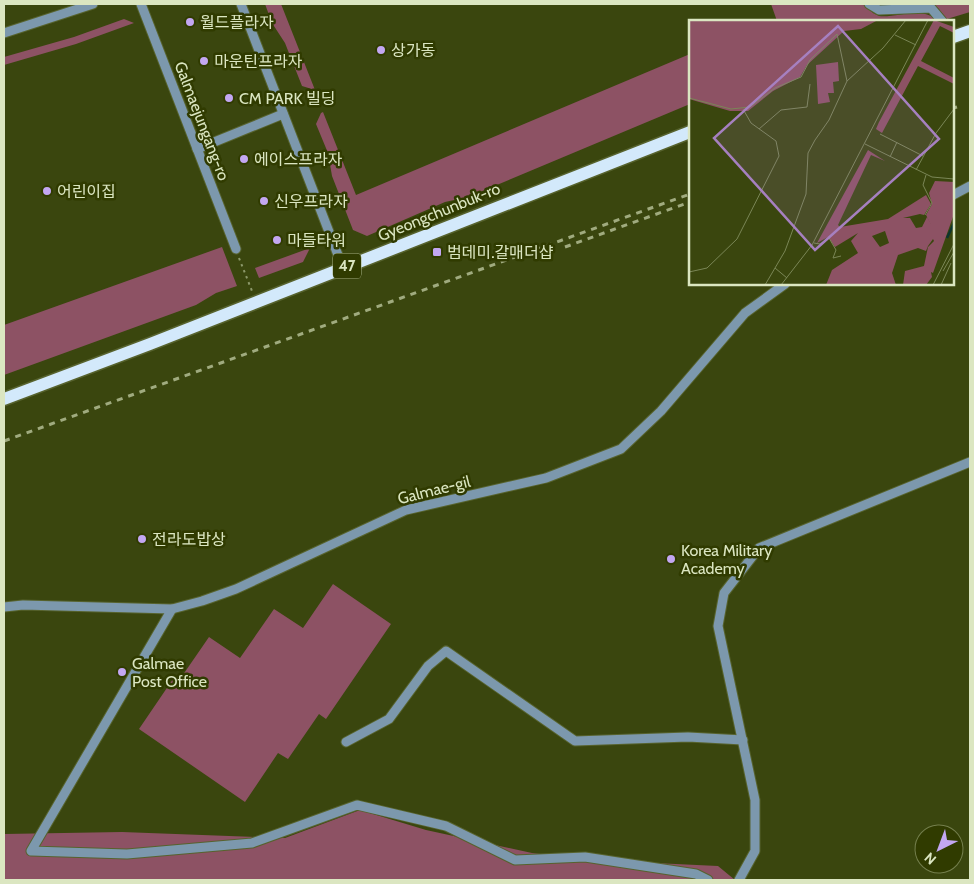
<svg xmlns="http://www.w3.org/2000/svg" width="974" height="884" font-family="Cabin,'Noto Sans KR',sans-serif">
<style>
.green{fill:#8d5264}
.lines{fill:none;stroke-linecap:round;stroke-linejoin:round}
.minor-casing{stroke:#57632e;stroke-width:11}
.major-casing{stroke:#57632e;stroke-width:15}
.path{stroke:#8c986a;stroke-width:2;stroke-dasharray:2.5 4;stroke-linecap:butt}
.minor{stroke:#7c98ad;stroke-width:9}
.major{stroke:#d3e9fb;stroke-width:12}
.rail{stroke:#a0ab7f;stroke-width:3;stroke-dasharray:6 6;stroke-linecap:butt}
.poi-dot{fill:#c3a7f2;stroke:#303b00;stroke-width:2}
.labels{text-anchor:middle;dominant-baseline:central;stroke-width:5;stroke-linejoin:round;paint-order:stroke}
.shield{fill:#303b00;stroke:#a8b387;stroke-width:1}
.shield-label{font-size:15px;font-weight:bold;fill:#dbe6c1}
.poi-label{font-size:16px;fill:#dbe6c1;stroke:#303b00;text-anchor:start}
.street-label{font-size:16px;fill:#dbe6c1;stroke:#303b00}
.inset-river{fill:none;stroke:#0c352f;stroke-width:2.5}
.inset-road{fill:none;stroke:#7a8656;stroke-width:1}
.view{fill:#a680c0;fill-opacity:0.15;stroke:#a680c0;stroke-width:2.5}
.inset-edge{fill:none;stroke:#dbe6c1;stroke-width:2.5}
</style>
<rect width="100%" height="100%" fill="#3a460e"/>
<!-- green -->
<g class="green">
<path d="M265 4H281L315 90 302 86 285 43 272 23Z"/>
<path d="M771 4H865L873 13 879 16C897 18 924 5 937 21H777Z"/>
<path d="M876 4H970V12L947 19 938 8 931 4 883 7Z"/>
<path d="M124 19 134 23 76 44 4 65V57L74 37Z"/>
<path d="M690 54V104L468 197 445 202 367 236 353 230 332 176 328 153 316 124 321 113 323 112 356 195Z"/>
<path d="M222 247 237 286 216 293 196 305 4 375V325Z"/>
<path d="M310 248 303 262 259 278 255 268Z"/>
<path d="M333 584 391 624 326 719 319 714 288 759 278 753 245 802 139 729 173 679 178 682 209 637 240 658 274 609 303 628Z"/>
<path d="M360 810 426 830 532 853 591 860 718 866 735 880H4V834L122 832 285 838Z"/>
</g>
<g class="lines">
<!-- minor casing -->
<g class="minor-casing">
<g id="minor">
<path d="M141 4 236 249"/>
<path d="M241 4 343 268"/>
<path d="M869 4 879 10 931 8 942 21"/>
<path d="M4 33 93 4"/>
<path d="M197 149 283 114"/>
<path d="M953 195 970 186"/>
<path d="M4 607 23 605 172 609 202 601 236 589 406 510 546 478 621 449 661 411 745 313 785 284"/>
<path d="M172 609 31 851 127 854 252 843 357 805 446 826 515 860 585 857 696 874 708 880"/>
<path d="M346 742 389 719 428 666 446 651 575 741 688 737 743 740"/>
<path d="M739 880 755 851V800L718 626 724 593 759 548 970 462"/>
</g>
</g>
<!-- major casing -->
<g class="major-casing">
<g id="major">
<path d="M953 37 970 31"/>
<path d="M4 399 150 344 690 132"/>
</g>
</g>
<!-- path -->
<path class="path" d="M239 258 252 291"/>
<!-- minor -->
<use href="#minor" class="minor"/>
<!-- major -->
<use href="#major" class="major"/>
<!-- rail -->
<g class="rail">
<path d="M953 100H954"/>
<path d="M953 108 957 107"/>
<path d="M565 247 690 202"/>
<path d="M4 441 690 194"/>
</g>
</g>
<!-- markers -->
<g class="poi-dot">
<circle cx="190" cy="22" r="5"/>
<circle cx="381" cy="50" r="5"/>
<circle cx="204" cy="61" r="5"/>
<circle cx="229" cy="98" r="5"/>
<circle cx="244" cy="159" r="5"/>
<circle cx="47" cy="191" r="5"/>
<circle cx="264" cy="201" r="5"/>
<circle cx="277" cy="240" r="5"/>
<rect x="432" y="247" width="10" height="10" rx="2.5"/>
<circle cx="142" cy="539" r="5"/>
<circle cx="671" cy="559" r="5"/>
<circle cx="122" cy="672" r="5"/>
</g>
<g class="labels">
<!-- shield labels -->
<rect class="shield" x="333" y="253.5" width="28" height="25" rx="4"/>
<g class="shield-label">
<text x="347" y="266">47</text>
</g>
<!-- poi labels -->
<g class="poi-label">
<text x="200" y="22">월드플라자</text>
<text x="391" y="50">상가동</text>
<text x="214" y="61">마운틴프라자</text>
<text x="239" y="98">CM PARK 빌딩</text>
<text x="254" y="159">에이스프라자</text>
<text x="57" y="191">어린이집</text>
<text x="274" y="201">신우프라자</text>
<text x="287" y="240">마들타워</text>
<text x="447" y="252">범데미.갈매더샵</text>
<text x="152" y="539">전라도밥상</text>
<text x="681" y="550">Korea Military<tspan x="681" dy="18">Academy</tspan></text>
<text x="132" y="663">Galmae<tspan x="132" dy="18">Post Office</tspan></text>
</g>
<!-- street labels -->
<g class="street-label">
<text transform="translate(202 121) rotate(69)">Galmaejungang-ro</text>
<text transform="translate(439 212) rotate(-22)">Gyeongchunbuk-ro</text>
<text transform="translate(434 490) rotate(-14)">Galmae-gil</text>
</g>
</g>
<!-- overview -->
<g transform="translate(689 20)">
<rect width="265" height="265" fill="#3a460e"/>
<path d="M0 0H189L172 9 155 11 118 45 111 57 84 71 59 91H41L0 79ZM245 0 265 7V13L251 6 232 41 265 58V64L229 46 193 113 187 109 190 102ZM149 42 150 61 144 62 145 73H139L141 82 129 84 127 45ZM179 130 196 141 182 135 149 205 151 207 199 199 237 175 242 184 235 195 231 194 214 198H221L227 208 233 207 238 197 243 206 237 195 243 184 240 173 246 161 265 162V194L244 253 242 252 243 257 237 265H214L216 251 235 246 239 227 245 221 244 219 239 226 237 231 229 228 209 235 203 253 207 265H137L143 250 169 233 162 221 169 213 146 227 139 217 128 223ZM196 211 200 223 191 227 183 216Z" fill="#8d5264" fill-rule="evenodd"/>
<path class="inset-river" d="M258 218 265 203"/>
<path class="inset-road" d="M206 15 227 25M0 78 42 89 61 87 86 68 112 57 121 40 148 14 158 61M70 109 92 90 118 87 121 64M191 114 234 136M176 124 243 157 265 159M201 137 208 122M227 150 247 113 265 89M236 195 243 183 234 165 237 155M125 223 131 224 140 218 147 230 144 238 152 236M86 248 98 258M254 251 265 232M0 252 18 248 48 219 90 136 87 121 62 103 54 89M76 265 96 231 117 174 119 133 126 120 140 100 158 61 194 28 217 0M92 265 123 225 239 0M244 265 265 224M252 265 262 243"/>
<path class="view" d="M149 6 250 119 126 230 25 118Z"/>
<rect width="265" height="265" class="inset-edge"/>
</g>
<!-- border -->
<rect width="974" height="884" fill="none" stroke="#dbe6c1" stroke-width="10"/>
<!-- north arrow -->
<g transform="translate(939 849) rotate(222)"><circle r="24" fill="#303b00" stroke="#747f4d"/>
<path d="M0-4L9 19L0 12L-9 19Z" fill="#c3a7f2"/>
<text y="-8" font-size="14" font-weight="bold" text-anchor="middle" fill="#dbe6c1">N</text>
</g>
</svg>
